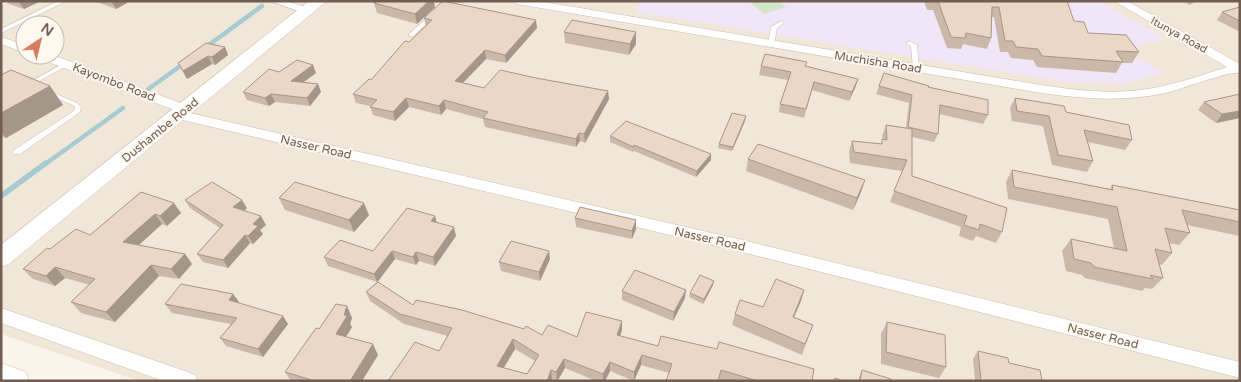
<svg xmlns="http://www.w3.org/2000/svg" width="1241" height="382" font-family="'Varela Round',sans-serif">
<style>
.residential{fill:#f1e7d9;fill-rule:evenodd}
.education{fill:#f1e6f7}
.green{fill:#d4e6ca}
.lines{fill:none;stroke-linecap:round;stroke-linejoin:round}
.stream-far1{stroke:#a8cad2;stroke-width:4.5}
.stream{stroke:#a8cad2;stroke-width:5.5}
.lane-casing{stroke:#cbbdb1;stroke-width:1}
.street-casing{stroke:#cbbdb1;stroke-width:1}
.secondary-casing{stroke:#cdbdaf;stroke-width:1}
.lane{fill:#fff;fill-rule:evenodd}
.street{fill:#fff;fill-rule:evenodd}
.secondary{fill:#fff;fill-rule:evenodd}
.wall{fill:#cbb8a9;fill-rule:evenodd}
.shaded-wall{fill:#a5968a}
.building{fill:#ecd6c5;stroke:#a5968a;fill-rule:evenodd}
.labels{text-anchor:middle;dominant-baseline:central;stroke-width:4;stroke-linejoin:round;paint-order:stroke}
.far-street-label{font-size:11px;fill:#725d50;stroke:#fdf8f0}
.street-label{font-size:12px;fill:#725d50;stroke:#fdf8f0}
</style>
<rect width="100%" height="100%" fill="#faf4ea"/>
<!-- residential -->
<path class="residential" d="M1 1H1240V381H140L1 334ZM25 25H55V55H25Z"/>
<!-- education -->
<path class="education" d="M642 1H1098L1166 39 1124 49 1165 73 1123 84 1067 82 636 12Z"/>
<!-- green -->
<path class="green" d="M748 1H778L786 7 764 14Z"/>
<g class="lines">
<!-- stream-far1 -->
<g class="stream-far1">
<path d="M206 47 262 6"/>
<path d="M147 90 183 64"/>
<path d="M44 165 123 108"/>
</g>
<!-- stream -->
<path class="stream" d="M1 196 46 163"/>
<!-- lane casing -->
<g class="lane-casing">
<g id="lane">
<path d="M10 1 9 2 1 6V2Z"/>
<path d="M58 1H66L1 33V29Z"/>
<path d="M432 14 435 16 434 17 413 36H409V34Z"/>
<path d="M781 21 784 23 777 28 774 44 771 46 769 45 768 44 771 27Z"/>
<path d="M909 41 917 45 919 68 918 69 916 70 913 68 911 46 906 43Z"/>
<path d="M66 62 68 63V65L30 86H26L25 85Z"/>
<path d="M49 91 77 103 81 107 80 112 20 154H14L13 152 14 150 74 111 75 107 73 105 47 94 46 93Z"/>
</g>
</g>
<!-- street casing -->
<g class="street-casing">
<g id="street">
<path d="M270 1H287L311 9 313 11 307 14Z"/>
<path d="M512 1H538L1041 85C1074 90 1108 94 1141 90 1171 86 1199 76 1227 67L1114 1H1127L1240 64V73C1228 71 1182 89 1166 93 1124 102 1083 99 1041 93L517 4Z"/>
<path d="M1 37 25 45V53L1 44Z"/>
<path d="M36 55H53L191 107 193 110 190 113 738 239 1240 362V378L738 251 174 118 172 115 177 111 38 58Z"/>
<path d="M1 308 188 372 195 375 197 381H163L1 323Z"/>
</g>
</g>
<!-- secondary casing -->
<g class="secondary-casing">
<g id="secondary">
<path d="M309 1H327L9 264 1 267V245Z"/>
<path d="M1 363 26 372 29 381H1Z"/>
</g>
</g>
<!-- lane -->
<use href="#lane" class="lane"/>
<!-- street -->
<use href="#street" class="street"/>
<!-- secondary -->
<use href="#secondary" class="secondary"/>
</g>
<!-- wall -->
<g class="wall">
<path d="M7 1H41L24 9 9 4Z"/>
<path d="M94 1H127V3L116 9Z"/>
<path d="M924 1H1067L1074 21 1088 33 1139 52 1132 63H1122L1116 73 1037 67 1033 60 1011 58 1008 52H1000L994 17H992L991 38 987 49 963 44 961 49 947 48 933 10H927Z"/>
<path d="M1183 1H1196L1190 5Z"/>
<path d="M374 3 435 7 417 24 377 13Z"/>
<path d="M1240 7V32L1217 20 1222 12Z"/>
<path d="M424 18 537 28 506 63 486 59 463 83 484 88 536 78 608 91 609 99 585 143 580 141 576 147 485 127 483 119 446 109 441 115 409 107 395 121 373 115 370 106 356 103 353 94 371 80 426 26Z"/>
<path d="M564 32 636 44 629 55 565 43Z"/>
<path d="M225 47 228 55 215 65 212 64 187 79 178 63Z"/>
<path d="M313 65 316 73 304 82 318 84 321 92 310 106 275 102 269 106 247 100 243 92 279 72Z"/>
<path d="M761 66H805L858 79 855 88 849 101 812 90 804 118 779 112 780 104 788 80 759 75Z"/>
<path d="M1 75 50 86 63 105 6 138 1 136Z"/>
<path d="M879 86 928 87 988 115 983 124 939 114 938 134 934 142 912 137V176L1002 232 996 243 976 236 973 241 959 236 961 227 890 202 902 171 850 163 849 151 852 141 881 144 883 139 882 136 886 125 906 128 909 103 876 94Z"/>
<path d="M1240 94V118L1216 123 1198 110 1204 102Z"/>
<path d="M1015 98 1066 112 1132 140 1125 150 1088 142 1093 161 1087 172 1052 165 1043 126 1012 121 1010 108Z"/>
<path d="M746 116 745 121 732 151 718 148 719 144Z"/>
<path d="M610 136 711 154V160L696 177 634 151 633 152 610 142Z"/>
<path d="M748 159 865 180 861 192 853 210 746 171Z"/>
<path d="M1012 170 1110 189 1112 185 1240 210V236L1187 225 1190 233 1179 245 1169 243 1172 253 1162 265 1159 264 1163 278 1152 289 1145 288 1142 291 1085 278 1082 275 1066 271 1062 251 1071 239 1114 249 1108 219 1008 199 1006 182Z"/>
<path d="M141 192 181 213 167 226 162 224 139 245 185 254 192 264 179 279 159 276 115 322 81 313 71 302 90 285 65 278 55 286 33 279 23 269 50 249 90 235Z"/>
<path d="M279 198 369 215 354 232 285 210Z"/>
<path d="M185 200 247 208 244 211 266 225 260 230 263 234 253 244 250 243 228 268 203 262 197 254 220 228 190 208Z"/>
<path d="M435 216 437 222 456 236 435 266 419 261 416 265 395 259 378 282 413 305 542 335 577 337 622 330 620 336 658 346 812 381H724L719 379 669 373 641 365 634 381 610 371 605 381H596L565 368 558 381 552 379V381L439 351 448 336 404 324 370 301 366 292 377 282 328 266 324 257 373 251ZM515 349 535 361 527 374 504 368Z"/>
<path d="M575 218 636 220V229L632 239 576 227Z"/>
<path d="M550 259 540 281 501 271 499 262Z"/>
<path d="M713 285 703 304 689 297 690 293Z"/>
<path d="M804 290 801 301 794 317 813 325 802 355 732 325 735 314 763 307Z"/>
<path d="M622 291 685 298 673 321 622 300Z"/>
<path d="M233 294 239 302 238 303 288 324 263 357 226 346 220 338 231 324 172 313 165 304Z"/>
<path d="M347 306 352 318 350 324 352 327 346 337 378 355 362 381H291L285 372 319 329Z"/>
<path d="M887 322 946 367 939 378 881 364V334Z"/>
<path d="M978 351 1009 363 1042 381H975L973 359Z"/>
<path d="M862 370 891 381H858L859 377Z"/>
</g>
<!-- shaded-wall -->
<g class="shaded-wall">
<path d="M20 1H41L24 9 19 2Z"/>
<path d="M111 1H127V3L116 9Z"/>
<path d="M428 1H434L435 7 417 24 415 14Z"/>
<path d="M536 20 537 28 506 63 505 55Z"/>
<path d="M636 32V44L629 55 630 44Z"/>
<path d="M225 47 228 55 215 65 212 57Z"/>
<path d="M485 50 486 59 457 89 455 81Z"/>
<path d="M208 56 212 64 187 79 183 71Z"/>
<path d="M313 65 316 73 294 89 291 81Z"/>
<path d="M858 79 855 88 849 101 852 92Z"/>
<path d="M318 84 321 92 310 106 307 98Z"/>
<path d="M50 86 63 105 6 138 1 132V113Z"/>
<path d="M608 91 609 99 585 143 584 134Z"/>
<path d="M271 94 275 102 269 106 265 98Z"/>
<path d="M406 98 409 107 395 121 393 112Z"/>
<path d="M444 100 446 109 441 115 439 106Z"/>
<path d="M1240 111V118L1216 123 1222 114Z"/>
<path d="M746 116 745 121 732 151 733 147Z"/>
<path d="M579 133 580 141 576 147V139Z"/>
<path d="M711 154V160L696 177 697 171Z"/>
<path d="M865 180 861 192 853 210 857 198Z"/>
<path d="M242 200 247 208 238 215 233 207Z"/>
<path d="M174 203 181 213 167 226 160 216Z"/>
<path d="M364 203 369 215 354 232 349 220Z"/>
<path d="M155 214 162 224 131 252 123 242Z"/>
<path d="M261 216 266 225 260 230 263 234 253 244 248 236 253 224Z"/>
<path d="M435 216 437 225 431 221Z"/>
<path d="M636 220V229L632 239V231Z"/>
<path d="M454 227 456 236 435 266 433 257Z"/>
<path d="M245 235 250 243 228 268 223 260Z"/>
<path d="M392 251 395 259 377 282 374 274Z"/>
<path d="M549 251 550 259 540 281 539 272Z"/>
<path d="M416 252 419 261 416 265 413 257Z"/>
<path d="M185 254 192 264 179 279 171 269Z"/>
<path d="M151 265 159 276 115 322 106 312Z"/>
<path d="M55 267 65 278 55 286 46 276Z"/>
<path d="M714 281 713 285 703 304 704 299Z"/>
<path d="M686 290 685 298 673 321 674 312Z"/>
<path d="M804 290 801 301 789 328 793 317Z"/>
<path d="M233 294 239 302 234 308 229 300Z"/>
<path d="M347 306 352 318 350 324 352 327 341 345 336 334 344 315Z"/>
<path d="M283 316 288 324 263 357 258 349Z"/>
<path d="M622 321V330L617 345V335Z"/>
<path d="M513 339 515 349 499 375 497 366Z"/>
<path d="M373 344 378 355 362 381H350Z"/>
<path d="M642 355 641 365 634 381V372Z"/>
<path d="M564 359 565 368 557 381 556 372Z"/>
<path d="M610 362V371L605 381H603V374Z"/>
<path d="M551 370 552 379V381H547Z"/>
</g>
<!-- building -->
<g class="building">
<path d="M377 1H429L415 14 374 3Z"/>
<path d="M443 1 536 20 505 55 485 50 455 81 484 88 500 70 536 78 608 91 584 134 579 133 576 139 483 118 488 112 444 100 439 106 406 98 393 112 370 107 377 100 353 94 369 79 371 80 405 41 409 42 432 20 424 18Z"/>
<path d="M938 1H1067L1074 21 1084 22 1088 33 1126 35 1139 52 1116 51 1123 62 1042 56 1038 49 1016 47 1013 41H1005L999 7H992L991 38 966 33 965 38 951 37Z"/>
<path d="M1240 7V21L1222 12Z"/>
<path d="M572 20 636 32 630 44 564 32Z"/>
<path d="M206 43 225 47 212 57 208 56 183 71 178 63Z"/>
<path d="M765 54 807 62 805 66 858 79 852 92 814 82 806 109 780 104 791 72 761 66Z"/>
<path d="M297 60 313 65 291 81 318 84 307 98 271 94 265 98 243 92 269 69 279 72Z"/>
<path d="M11 70 50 86 1 113V75Z"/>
<path d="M884 73 929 86 928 87 988 100V115L940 105 938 134 908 127 912 95 879 86Z"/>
<path d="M1240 94V111L1222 114 1204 102Z"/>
<path d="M1015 98 1064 106 1066 112 1129 125 1132 140 1084 130 1093 161 1058 155 1049 116 1017 111Z"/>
<path d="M732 113 746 116 733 147 719 144Z"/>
<path d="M626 121 711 154 697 171 634 145 633 147 610 136Z"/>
<path d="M886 125 912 129V176L1007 208 1002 232 980 224 979 230 964 225 967 216 894 191 907 160 854 152 852 141 882 144V139L887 140Z"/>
<path d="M758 144 865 180 857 198 748 159Z"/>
<path d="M1012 170 1113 190 1112 185 1240 210V222L1182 210 1190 233 1165 228 1172 253 1155 249 1163 278 1150 275 1153 279 1094 267 1091 263 1074 259 1071 239 1127 251 1117 207 1014 187Z"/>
<path d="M212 182 242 200 233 207 261 216 253 224 258 226 248 236 245 235 223 260 197 254 223 225 185 200Z"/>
<path d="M295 182 364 203 349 220 279 198Z"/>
<path d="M141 192 174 203 160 216 155 214 123 242 185 254 171 269 151 265 106 312 71 302 95 279 55 267 46 276 23 269 47 248 50 249 76 229 90 235Z"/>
<path d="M580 207 636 220 632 231 575 218Z"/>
<path d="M407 208 435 216 431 221 454 227 433 257 416 252 413 257 392 251 374 274 324 257 340 240 373 251Z"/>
<path d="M511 241 549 251 539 272 499 262Z"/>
<path d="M635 270 686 290 674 312 622 291Z"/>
<path d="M700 275 714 281 704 299 690 293Z"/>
<path d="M776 279 804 290 793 317 813 325 805 344 735 314 740 300 763 307Z"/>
<path d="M378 282 413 305 416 300 462 310 524 329 526 326 542 335 548 325 577 337 586 312 622 321 617 335 658 346 661 336 717 349 719 342 814 369 812 381H758L721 370 718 381H666L672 364 642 355 634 372 610 362 603 374 564 359 556 372 551 370 547 381H388L415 342 439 351 452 328 400 314 366 292ZM513 339 539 355 527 374 497 366Z"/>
<path d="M181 284 233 294 229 300 283 316 258 349 220 338 237 318 165 304Z"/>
<path d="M336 304 347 306 344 315 347 316 336 334 373 344 350 381H315L285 372 316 328 319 329Z"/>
<path d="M887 322 945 335 946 367 886 352Z"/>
<path d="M978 351 1008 358 1009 363 1040 370 1042 381H981Z"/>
<path d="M862 370 891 379V381H860Z"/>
<path d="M835 378 843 381H834Z"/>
</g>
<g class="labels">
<!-- far-street labels -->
<g class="far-street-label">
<text transform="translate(1179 35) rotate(29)">Itunya Road</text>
</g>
<!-- street labels -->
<g class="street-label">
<text transform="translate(878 62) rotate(9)">Muchisha Road</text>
<text transform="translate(114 82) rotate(21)">Kayombo Road</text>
<text transform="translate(160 130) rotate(-39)">Dushambe Road</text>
<text transform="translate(316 147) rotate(13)">Nasser Road</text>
<text transform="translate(710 239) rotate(13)">Nasser Road</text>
<text transform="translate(1103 336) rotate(14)">Nasser Road</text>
</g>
</g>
<!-- border -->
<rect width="1241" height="382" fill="none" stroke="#725d50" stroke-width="5"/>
<!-- north arrow -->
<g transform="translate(40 40) rotate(35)"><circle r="24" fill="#fdf8f0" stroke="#c5bab0"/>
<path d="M0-4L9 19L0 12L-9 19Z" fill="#d47d5f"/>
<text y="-8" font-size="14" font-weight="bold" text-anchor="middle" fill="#725d50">N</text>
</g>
</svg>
